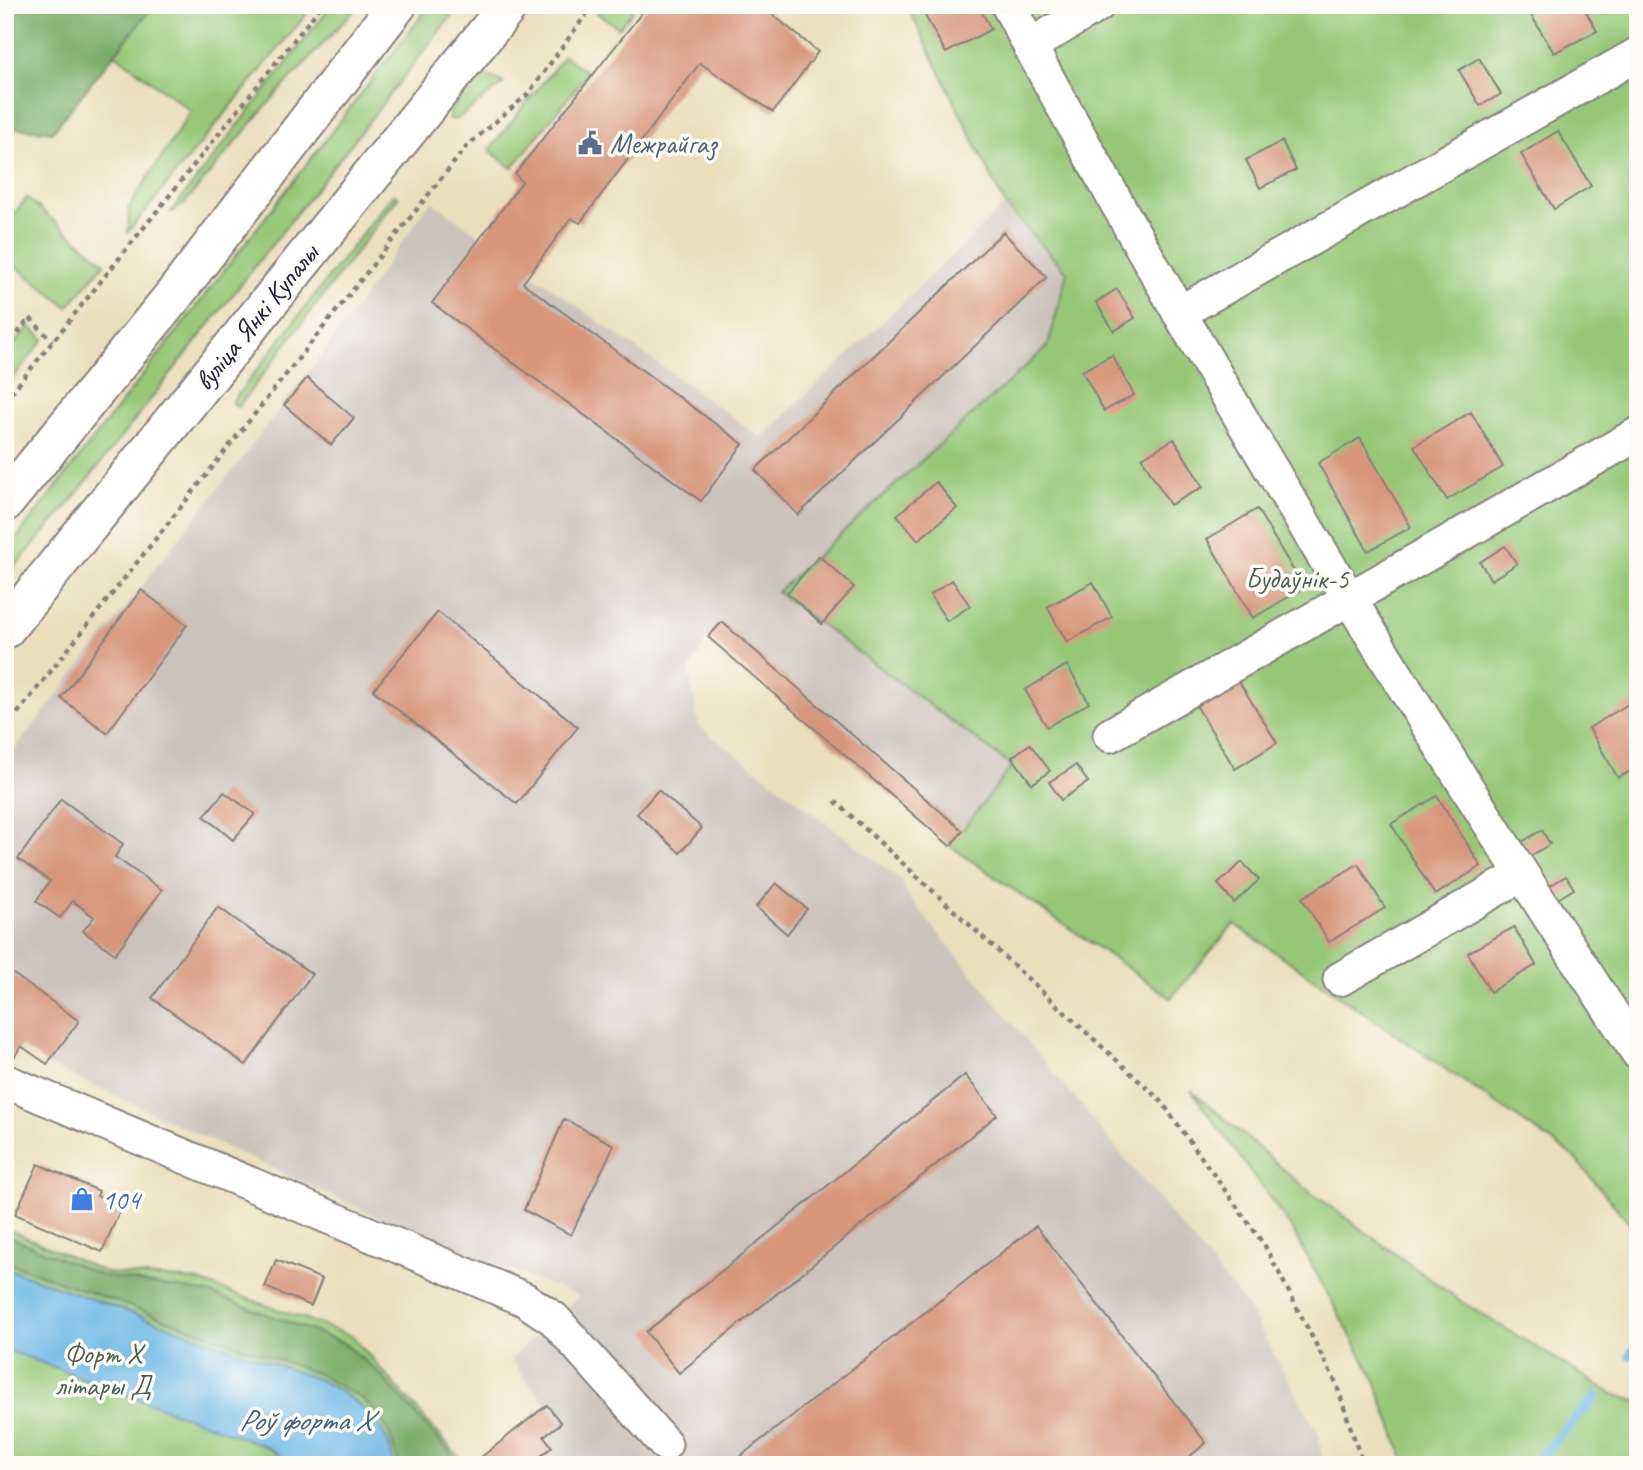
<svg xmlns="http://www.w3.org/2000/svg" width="1643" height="1470" font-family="Caveat,sans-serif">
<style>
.industrial{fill:#ccc2b9}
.green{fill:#96c777;stroke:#5c7459;stroke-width:2}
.forest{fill:#78ac68;stroke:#4d6752;stroke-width:2}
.water{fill:#6db7e5;stroke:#486c90;stroke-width:2}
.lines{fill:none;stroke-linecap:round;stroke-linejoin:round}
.stream{stroke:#6db7e5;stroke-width:10}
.building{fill:#d7967b}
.minor-casing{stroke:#86807b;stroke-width:37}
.major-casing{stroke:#86807b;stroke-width:42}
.path{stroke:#86807b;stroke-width:4.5;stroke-dasharray:5 5;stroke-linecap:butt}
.minor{stroke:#fff;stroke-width:33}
.major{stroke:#fff;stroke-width:38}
.labels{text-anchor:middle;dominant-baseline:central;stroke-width:7;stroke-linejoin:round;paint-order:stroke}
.service-label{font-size:28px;fill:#4e5e75;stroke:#fdfcf7;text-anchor:start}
.street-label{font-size:28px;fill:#22223b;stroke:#fdfcf7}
.park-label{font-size:28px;fill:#4b5c50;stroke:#fdfcf7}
.shop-label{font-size:28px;fill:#366cbe;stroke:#fdfcf7;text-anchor:start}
.water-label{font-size:30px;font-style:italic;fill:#405e7f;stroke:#fdfcf7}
</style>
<rect width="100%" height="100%" fill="#fdfcf7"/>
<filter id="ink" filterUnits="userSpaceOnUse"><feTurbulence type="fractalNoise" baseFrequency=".0143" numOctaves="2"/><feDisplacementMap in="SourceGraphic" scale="14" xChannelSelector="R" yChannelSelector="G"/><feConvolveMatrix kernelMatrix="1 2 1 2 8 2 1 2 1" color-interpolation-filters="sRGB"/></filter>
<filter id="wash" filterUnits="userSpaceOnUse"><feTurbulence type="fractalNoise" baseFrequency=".00686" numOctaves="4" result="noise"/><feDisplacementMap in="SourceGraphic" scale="28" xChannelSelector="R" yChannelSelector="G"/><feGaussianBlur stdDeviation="1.57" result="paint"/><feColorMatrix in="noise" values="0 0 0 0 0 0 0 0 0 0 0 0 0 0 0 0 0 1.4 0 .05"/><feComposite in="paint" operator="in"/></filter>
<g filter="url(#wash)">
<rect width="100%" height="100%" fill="#ebdebb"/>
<!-- industrial -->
<path class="industrial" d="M431 201 761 438 1005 205 1067 272 1048 346 777 592 1013 766 963 831 950 846 708 637 689 671 699 726 901 880 910 899 1246 1305 1319 1434 1323 1465H472L546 1406 511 1359 579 1296 412 1233 47 1064 22 1046 15 1056 5 1049V762L333 341Z"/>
<!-- green -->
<g class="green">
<path d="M154 5H314L128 232 129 207 191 111 115 54Z"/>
<path d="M332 5H359L271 100 183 205 170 213Z"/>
<path d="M430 5H460L67 506 5 578V553Z"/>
<path d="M601 5H637L619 28 595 12Z"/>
<path d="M907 5H1638V1234L1573 1156 1234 924 1171 998 950 846 1012 766 777 592 1048 346 1067 272 1005 205Z"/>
<path d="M564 56 588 73 512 168 489 150Z"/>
<path d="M480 73 504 83 456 120 450 119 449 112Z"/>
<path d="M393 194 398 197 238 407 232 402Z"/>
<path d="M27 198 105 263 68 307 5 258V225Z"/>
<path d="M29 326 44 339 12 380 5 375V356Z"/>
<path d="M1191 1090 1310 1192 1462 1302 1613 1394 1638 1402V1465H1406L1373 1376 1290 1226Z"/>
<path d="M5 1228 107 1273 196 1280 352 1336 466 1465H5Z"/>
</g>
<!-- forest -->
<g class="forest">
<path d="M5 5H154L52 132 5 127Z"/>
<path d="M5 1235 103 1276 209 1293 342 1342 376 1370 450 1452 458 1465H399L389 1433 378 1414 362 1399 318 1374 5 1262Z"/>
</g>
<!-- water -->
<path class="water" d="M5 1268 320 1380C353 1397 391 1423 393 1465H289L277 1453 260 1444 5 1349Z"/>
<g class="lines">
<!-- stream -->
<g class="stream">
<path d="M1630 1355 1638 1346"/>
<path d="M1533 1465 1596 1396"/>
</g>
</g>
<g id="blocks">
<!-- building -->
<g class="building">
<path d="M648 5H761L818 52 773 112 700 63 580 223 571 218 523 283 743 444 701 501 432 303 522 182 515 174Z"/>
<path d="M919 5H978L991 29 946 53Z"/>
<path d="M1525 5H1582L1597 31 1554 53Z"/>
<path d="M1479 58 1501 94 1480 106 1459 70Z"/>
<path d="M1558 131 1591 186 1554 209 1521 154Z"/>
<path d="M1282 141 1296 170 1260 188 1246 160Z"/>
<path d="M1003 232 1047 277 798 515 755 470Z"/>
<path d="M1117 289 1135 318 1114 331 1096 302Z"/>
<path d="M1112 355 1134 395 1104 411 1082 371Z"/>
<path d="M307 378 354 418 331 445 284 405Z"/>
<path d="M1471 412 1503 467 1447 500 1414 446Z"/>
<path d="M1360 438 1411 527 1368 551 1318 463Z"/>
<path d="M1174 439 1203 487 1170 505 1142 458Z"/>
<path d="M936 482 957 508 918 540 897 515Z"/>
<path d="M1257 509 1304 588 1253 618 1207 539Z"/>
<path d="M1505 546 1517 564 1491 580 1480 562Z"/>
<path d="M819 556 854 587 822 624 787 593Z"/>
<path d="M952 580 970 606 947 621 930 595Z"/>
<path d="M1093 582 1112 617 1067 642 1047 607Z"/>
<path d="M141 590 187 625 107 733 61 698Z"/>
<path d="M438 612 578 727 517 804 373 690Z"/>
<path d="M722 622 963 831 950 846 708 637Z"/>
<path d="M1067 665 1089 703 1047 727 1025 690Z"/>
<path d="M1238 680 1277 743 1235 769 1196 705Z"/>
<path d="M1638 698V767L1618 778 1589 728Z"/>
<path d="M1030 744 1050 771 1032 784 1012 757Z"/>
<path d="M1076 765 1088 782 1061 800 1049 782Z"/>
<path d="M658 790 702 828 680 853 637 814Z"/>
<path d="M224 792 255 814 233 840 204 816Z"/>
<path d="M1437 796 1481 866 1435 895 1391 824Z"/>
<path d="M61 799 123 844 115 857 162 890 115 954 83 931 94 917 73 901 60 918 36 901 50 881 18 859Z"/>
<path d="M1542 830 1550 844 1530 856 1522 842Z"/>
<path d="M1242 862 1259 880 1234 903 1218 884Z"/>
<path d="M1358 864 1385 908 1329 942 1302 898Z"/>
<path d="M1566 876 1574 889 1554 901 1546 888Z"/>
<path d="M776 883 807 909 787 934 756 907Z"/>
<path d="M218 907 312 974 246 1065 152 998Z"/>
<path d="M1514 927 1536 965 1490 992 1468 953Z"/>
<path d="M5 968 79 1021 47 1064 21 1046 15 1056 5 1049Z"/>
<path d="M965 1075 997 1115 679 1373 646 1332Z"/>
<path d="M564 1119 614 1145 571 1235 524 1210Z"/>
<path d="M38 1164 99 1191 97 1196 122 1206 102 1252 15 1214Z"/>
<path d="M1036 1226 1206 1443 1179 1465H729Z"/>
<path d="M276 1260 322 1279 311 1306 265 1287Z"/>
<path d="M547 1405 561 1423 544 1436 552 1447 530 1465H485L480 1458Z"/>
</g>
</g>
</g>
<g filter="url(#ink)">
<use href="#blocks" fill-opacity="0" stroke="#86807b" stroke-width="2"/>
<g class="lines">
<!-- minor casing -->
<g class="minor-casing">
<g id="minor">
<path d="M1008 5C1200 364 1414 712 1638 1053"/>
<path d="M1030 46 1098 5"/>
<path d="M1179 313 1638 54"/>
<path d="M1110 735 1638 434"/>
<path d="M1340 979 1521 875"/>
<path d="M5 1081 524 1299 554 1319 665 1444"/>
</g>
</g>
<!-- major casing -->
<g class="major-casing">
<g id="major">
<path d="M5 502 174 295 397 5"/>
<path d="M5 629 509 5"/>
</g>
</g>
<!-- path -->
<g class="path">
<path d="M5 349 30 318 52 341"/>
<path d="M5 385 13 391"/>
<path d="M5 401 322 5"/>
<path d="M5 729 467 146 528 94 593 5"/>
<path d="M835 801 1161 1101 1265 1246 1336 1383 1363 1465"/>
</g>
<!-- minor -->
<use href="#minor" class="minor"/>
<!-- major -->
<use href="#major" class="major"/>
</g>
</g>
<!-- icons -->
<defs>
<g id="civic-bare" transform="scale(1.89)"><path d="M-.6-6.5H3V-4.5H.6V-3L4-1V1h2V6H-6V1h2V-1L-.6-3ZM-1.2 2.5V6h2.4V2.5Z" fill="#5c6f8a" stroke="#fdfcf7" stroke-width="2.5" paint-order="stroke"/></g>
<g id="shop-bare" transform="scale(1.89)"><path d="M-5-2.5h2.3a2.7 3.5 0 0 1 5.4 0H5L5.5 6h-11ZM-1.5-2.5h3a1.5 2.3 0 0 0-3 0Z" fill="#3f7fe0" stroke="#fdfcf7" stroke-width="2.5" paint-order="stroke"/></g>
</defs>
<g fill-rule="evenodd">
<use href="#civic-bare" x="590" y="143"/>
<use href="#shop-bare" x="82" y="1199"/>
</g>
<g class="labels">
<!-- service labels -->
<g class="service-label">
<text x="610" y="143">Межрайгаз</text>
</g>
<!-- street labels -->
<g class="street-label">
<text transform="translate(256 317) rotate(-51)">вуліца Янкі Купалы</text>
</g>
<!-- park labels -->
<g class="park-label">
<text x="1297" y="578">Будаўнік-5</text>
<text x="103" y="1353">Форт X<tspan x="103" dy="32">літары Д</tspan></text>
</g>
<!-- shop labels -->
<g class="shop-label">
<text x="102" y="1199">104</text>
</g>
<!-- water labels -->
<g class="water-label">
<text x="305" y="1420">Роў форта Х</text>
</g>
</g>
<!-- margin -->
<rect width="1643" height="1470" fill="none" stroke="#fdfcf7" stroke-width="28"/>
</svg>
